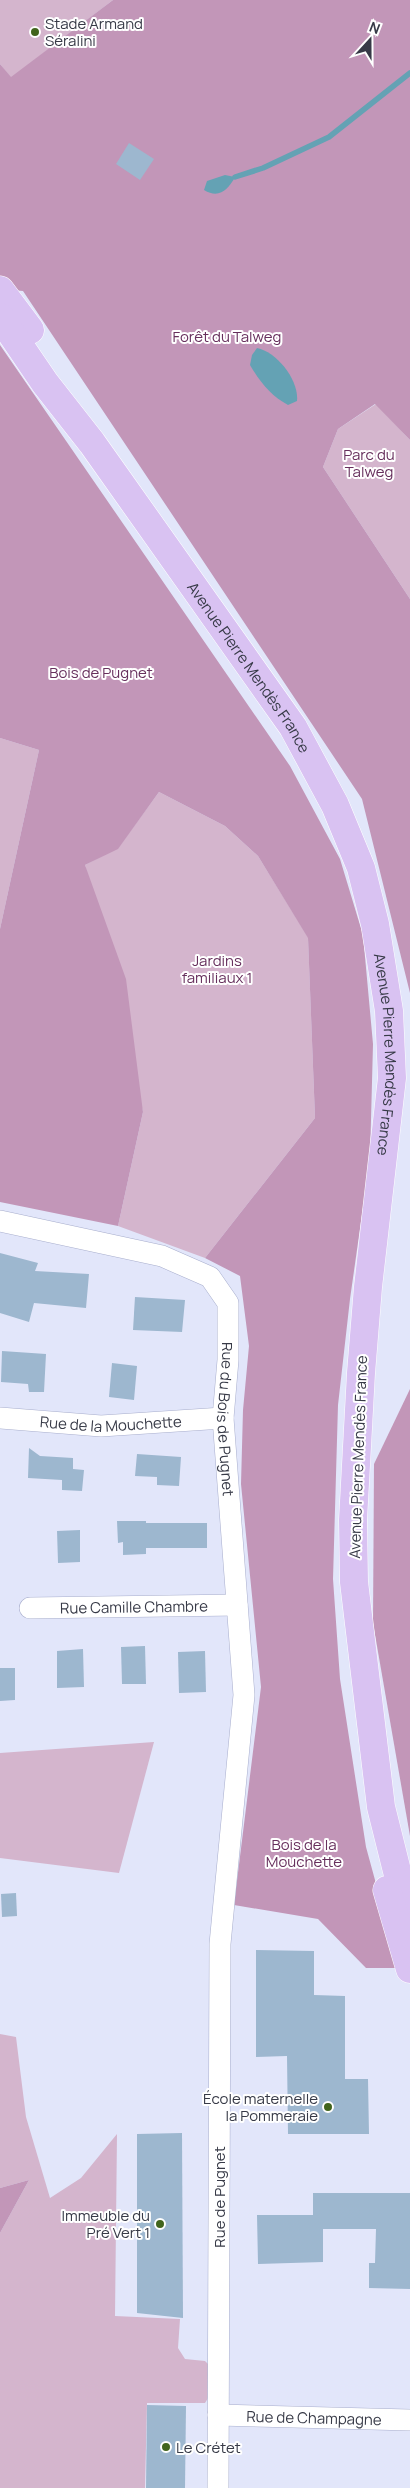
<svg xmlns="http://www.w3.org/2000/svg" width="410" height="2488" font-family="Manrope,sans-serif">
<style>
.green{fill:#d4b5cd}
.forest{fill:#c296b8}
.water{fill:#64a2b4}
.lines{fill:none;stroke-linecap:round;stroke-linejoin:round}
.stream{stroke:#64a2b4;stroke-width:5.5}
.building{fill:#9db7cf}
.street-casing{stroke:#a8aecd;stroke-width:22}
.primary-casing{stroke:#fff;stroke-width:29}
.street{stroke:#fff;stroke-width:21}
.primary{stroke:#d9c2f2;stroke-width:28}
.poi-dot{fill:#41641c;stroke:#fff;stroke-width:2}
.labels{text-anchor:middle;dominant-baseline:central;stroke-width:4;stroke-linejoin:round;paint-order:stroke}
.poi-label{font-size:15px;fill:#373a47;stroke:#fff;text-anchor:start}
.park-label{font-size:15px;fill:#67305d;stroke:#fff}
.street-label{font-size:15px;fill:#373a47;stroke:#fff}
</style>
<rect width="100%" height="100%" fill="#e2e6fa"/>
<!-- green -->
<g class="green">
<path d="M0 0H113L11 78 0 64Z"/>
<path d="M376 404 410 440V599L323 467 338 429Z"/>
<path d="M0 738 39 750 0 929Z"/>
<path d="M159 792 225 826 258 856 308 937 315 1118 205 1258 118 1226 143 1112 85 865 118 848Z"/>
<path d="M154 1742 119 1873 0 1858V1753Z"/>
<path d="M0 2034 16 2037 26 2117 50 2198 81 2178 117 2134 115 2316 180 2319 178 2348 185 2359 205 2361 209 2365 210 2395 205 2403H147L145 2488H0V2233L29 2180 0 2188Z"/>
</g>
<!-- forest -->
<g class="forest">
<path d="M113 0H410V440L375 404 338 429 323 467 410 599V993L362 799 23 291 0 289V64L11 77Z"/>
<path d="M0 345 290 766 340 859 363 935 373 1044 370 1158 350 1299 338 1405 333 1579 340 1679 366 1847 399 1968H366L318 1919 234 1905 261 1687 241 1484 243 1410 249 1346 240 1276 205 1258 315 1118 308 938 258 856 225 826 159 792 118 849 85 865 126 979 143 1112 118 1226 0 1202V929L39 750 0 738Z"/>
<path d="M410 1389V1836L373 1623 374 1464Z"/>
<path d="M29 2180 0 2233V2188Z"/>
</g>
<!-- water -->
<g class="water">
<path d="M225 175 235 177C228 190 219 199 204 190L207 181Z"/>
<path d="M257 348C277 352 299 380 297 401L288 405C271 396 260 382 250 365L252 355Z"/>
</g>
<g class="lines">
<!-- stream -->
<path class="stream" d="M235 177 263 168 329 137 410 73"/>
</g>
<!-- building -->
<g class="building">
<path d="M129 143 154 159 140 180 116 164Z"/>
<path d="M0 1253 38 1263 35 1271 89 1274 86 1308 34 1303 29 1322 0 1313Z"/>
<path d="M135 1297 185 1300 182 1332 133 1330Z"/>
<path d="M2 1351 46 1354 44 1392H29L28 1384 1 1382Z"/>
<path d="M112 1363 137 1366 134 1400 109 1397Z"/>
<path d="M29 1448 40 1456 73 1458V1469L84 1470 82 1491 62 1490V1480L28 1478Z"/>
<path d="M137 1454 181 1457 179 1486 157 1485V1477L135 1476Z"/>
<path d="M117 1521H146V1523H207V1548H146V1554L123 1555V1542L118 1543Z"/>
<path d="M80 1530V1562L58 1563 57 1531Z"/>
<path d="M145 1646 146 1684H122L121 1647Z"/>
<path d="M83 1649 84 1687 57 1688V1651Z"/>
<path d="M205 1651 206 1692 179 1693 178 1652Z"/>
<path d="M0 1668H15V1700L0 1701Z"/>
<path d="M16 1893 17 1916 2 1917 1 1894Z"/>
<path d="M256 1950 314 1951V1995L345 1996V2079H368L369 2134H288L287 2056 256 2057Z"/>
<path d="M182 2133 183 2318 137 2313V2134Z"/>
<path d="M313 2193H410V2289L369 2288V2263H375L376 2229H323V2262L258 2264 257 2215H313Z"/>
<path d="M147 2405 186 2406 185 2488H146Z"/>
</g>
<g class="lines">
<!-- street casing -->
<g class="street-casing">
<g id="street">
<path id="s1" d="M0 1221 162 1256 210 1277 228 1303V1360L223 1418 244 1695 220 1944 218 2488"/>
<path id="s2" d="M0 1418 101 1426 223 1418"/>
<path id="s3" d="M30 1608 237 1605"/>
<path id="s4" d="M218 2415 410 2420"/>
</g>
</g>
<!-- primary casing -->
<g class="primary-casing">
<g id="primary">
<path d="M0 290 30 330"/>
<path id="s5" d="M0 317 45 383 92 443 293 727 335 805 361 868 375 924 389 1011 392 1078 368 1287 361 1373 353 1520 354 1582 381 1807 402 1891 410 1913"/>
<path d="M387 1890 410 1969"/>
</g>
</g>
<!-- street -->
<use href="#street" class="street"/>
<!-- primary -->
<use href="#primary" class="primary"/>
</g>
<!-- markers -->
<g class="poi-dot">
<circle cx="35" cy="32" r="5"/>
<circle cx="328" cy="2107" r="5"/>
<circle cx="160" cy="2224" r="5"/>
<circle cx="166" cy="2447" r="5"/>
</g>
<g class="labels">
<!-- poi labels -->
<g class="poi-label">
<text x="45" y="23">Stade Armand<tspan x="45" dy="17">Séralini</tspan></text>
<text x="318" y="2098" text-anchor="end">École maternelle<tspan x="318" dy="17">la Pommeraie</tspan></text>
<text x="150" y="2215" text-anchor="end">Immeuble du<tspan x="150" dy="17">Pré Vert 1</tspan></text>
<text x="176" y="2447">Le Crétet</text>
</g>
<!-- park labels -->
<g class="park-label">
<text x="227" y="336">Forêt du Talweg</text>
<text x="369" y="454">Parc du<tspan x="369" dy="17">Talweg</tspan></text>
<text x="101" y="672">Bois de Pugnet</text>
<text x="217" y="960">Jardins<tspan x="217" dy="17">familiaux 1</tspan></text>
<text x="304" y="1844">Bois de la<tspan x="304" dy="17">Mouchette</tspan></text>
</g>
<!-- street labels -->
<g class="street-label">
<text stroke="none"><textPath href="#s5" startOffset="430">Avenue Pierre Mendès France</textPath></text>
<text stroke="none"><textPath href="#s5" startOffset="850">Avenue Pierre Mendès France</textPath></text>
<text stroke="none"><textPath href="#s2" startOffset="111">Rue de la Mouchette</textPath></text>
<text stroke="none"><textPath href="#s1" startOffset="366">Rue du Bois de Pugnet</textPath></text>
<text transform="translate(358 1457) rotate(-88)">Avenue Pierre Mendès France</text>
<text stroke="none"><textPath href="#s3" startOffset="104">Rue Camille Chambre</textPath></text>
<text transform="translate(219 2197) rotate(-90)">Rue de Pugnet</text>
<text stroke="none"><textPath href="#s4" startOffset="96">Rue de Champagne</textPath></text>
</g>
</g>
<!-- north arrow -->
<g transform="translate(370 40) rotate(21)" stroke="#ffffff" stroke-width="4" paint-order="stroke">
<path d="M0-4L9 19L0 12L-9 19Z" fill="#373a47"/>
<text y="-8" font-size="14" font-weight="bold" text-anchor="middle" fill="#373a47">N</text>
</g>
</svg>
